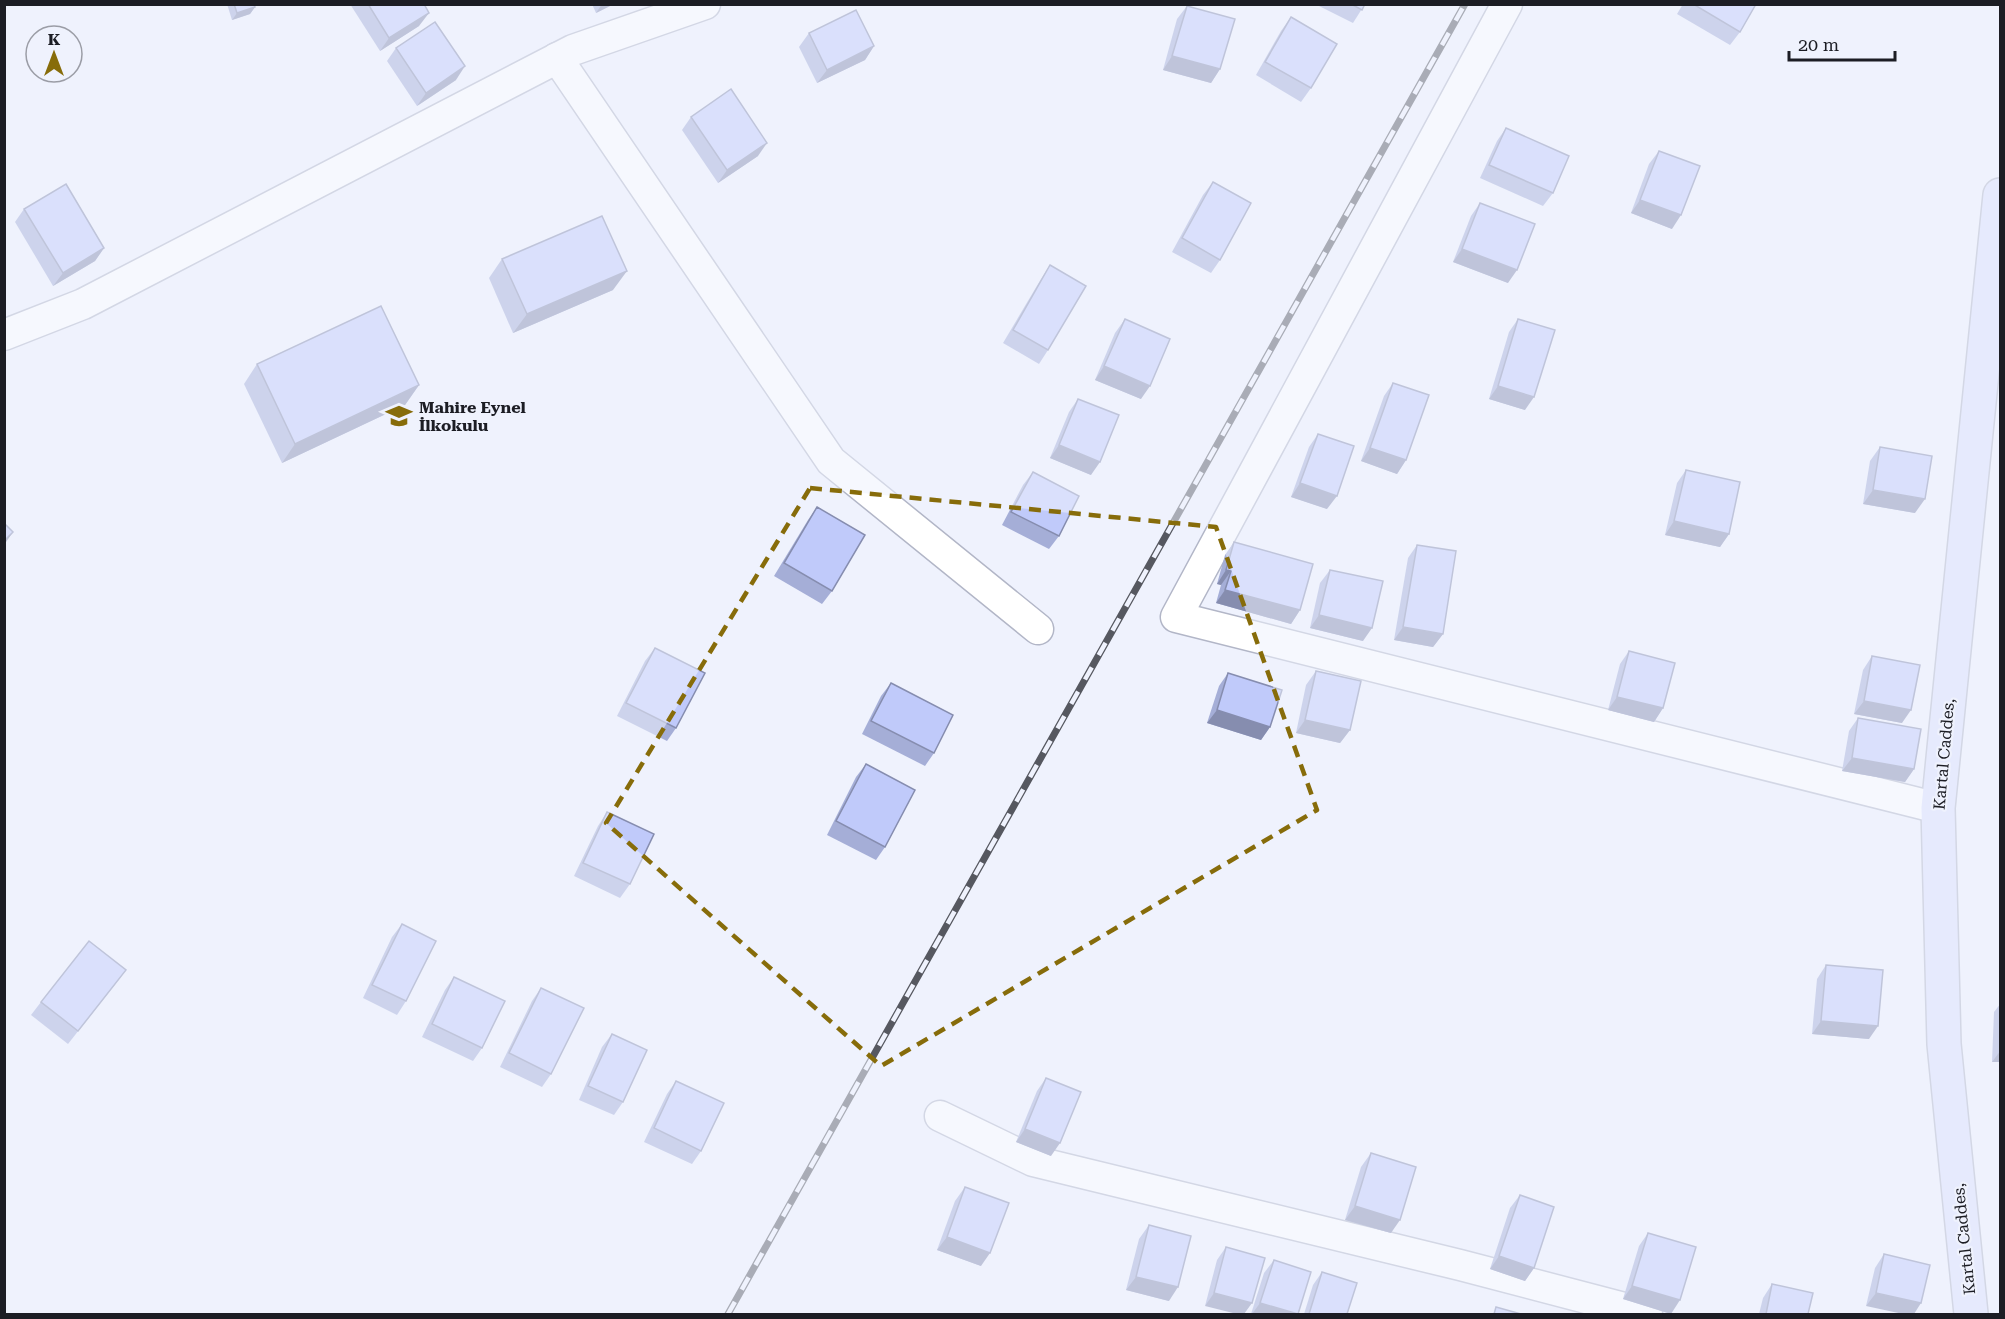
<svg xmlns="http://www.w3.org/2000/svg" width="2005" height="1319" font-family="'Roboto Serif',serif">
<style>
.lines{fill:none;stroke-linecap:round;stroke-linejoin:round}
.minor-casing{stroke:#b2b6c7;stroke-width:33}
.secondary-casing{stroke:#b2b6c7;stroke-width:36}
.minor{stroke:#fff;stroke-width:30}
.secondary{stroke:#dce0fd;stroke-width:33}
.rail-casing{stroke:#565860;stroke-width:7}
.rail{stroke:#eff2fd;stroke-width:4.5;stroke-dasharray:14;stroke-linecap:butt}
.wall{fill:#a5aed7}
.shaded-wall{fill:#868daf}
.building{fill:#c0cafa;stroke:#868daf;stroke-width:1.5}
.marked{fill:none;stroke:#876c0a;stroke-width:4.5;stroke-dasharray:12 8;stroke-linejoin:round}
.labels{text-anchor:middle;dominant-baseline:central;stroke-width:4.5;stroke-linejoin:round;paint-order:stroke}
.poi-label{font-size:16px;font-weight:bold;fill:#1c1d24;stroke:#eff2fd;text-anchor:start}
.street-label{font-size:16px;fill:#1c1d24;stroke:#eff2fd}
</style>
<rect width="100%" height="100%" fill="#eff2fd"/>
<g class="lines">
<!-- minor casing -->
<g class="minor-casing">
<g id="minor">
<path d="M1507 4 1176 617 1938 808"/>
<path d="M557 58 831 461 1038 629"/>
<path d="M4 335 83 304 573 50 705 4"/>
<path d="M940 1116 1033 1161 1460 1265 1647 1314"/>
</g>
</g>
<!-- secondary casing -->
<g class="secondary-casing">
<path id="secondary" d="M1971 1314 1944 1044 1938 808 2000 195"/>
</g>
<!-- minor -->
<use href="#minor" class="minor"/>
<!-- secondary -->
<use href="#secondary" class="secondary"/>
<!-- rail casing -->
<g class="rail-casing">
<path id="rail" d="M728 1314 1465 4"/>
</g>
<!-- rail -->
<use href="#rail" class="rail"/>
</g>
<!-- wall -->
<g class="wall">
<path d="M227 4H254L255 7 250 14 232 20Z"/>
<path d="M350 4H424L419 26 380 51Z"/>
<path d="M592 4H614L596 13Z"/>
<path d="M1315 4H1365L1353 23Z"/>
<path d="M1683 4H1756L1740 32 1730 45 1677 14Z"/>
<path d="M1187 6 1220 69 1211 83 1163 70 1177 19Z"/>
<path d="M1291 17 1311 88 1301 102 1256 75 1281 31Z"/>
<path d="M809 33 874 46 865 60 817 83 799 47Z"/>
<path d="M396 48 456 80 417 106 387 61Z"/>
<path d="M691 117 758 156 718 183 682 130Z"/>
<path d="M1506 128 1553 193 1543 206 1480 178 1497 141Z"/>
<path d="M1659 151 1672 229 1631 213 1649 164Z"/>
<path d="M1213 182 1220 260 1211 273 1172 252 1203 195Z"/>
<path d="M1480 203 1508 283 1453 262 1471 216Z"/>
<path d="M24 209 104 248 95 261 53 286 15 222Z"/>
<path d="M502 259 613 290 513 333 489 278Z"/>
<path d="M1050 265 1048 350 1039 364 1003 343 1041 279Z"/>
<path d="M1125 319 1141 399 1095 380 1115 333Z"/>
<path d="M1518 319 1525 410 1489 399 1509 332Z"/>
<path d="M257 364 419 385 405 405 282 463 244 384Z"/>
<path d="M1393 383 1406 460 1397 474 1361 461 1384 396Z"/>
<path d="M1078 399 1091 475 1050 458 1069 412Z"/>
<path d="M1318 434 1327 509 1291 497 1309 447Z"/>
<path d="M1880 447 1915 513 1863 504 1870 461Z"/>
<path d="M1686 470 1729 534 1720 547 1665 535 1677 483Z"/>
<path d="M1033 472 1059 536 1049 549 1002 525 1023 485Z"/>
<path d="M817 507 832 591 822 604 774 576 808 520Z"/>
<path d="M1234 542 1300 610 1291 624 1216 603 1221 585 1217 584 1225 555Z"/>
<path d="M1417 545 1443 634 1433 647 1394 640 1408 558Z"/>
<path d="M1330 570 1363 641 1310 628 1320 583Z"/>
<path d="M655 648 676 728 667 741 617 716 645 661Z"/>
<path d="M1629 651 1663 708 1654 722 1608 710 1620 664Z"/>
<path d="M1872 656 1902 723 1854 714 1863 670Z"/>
<path d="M1316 671 1350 730 1340 743 1296 733 1306 685Z"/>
<path d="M1228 673 1270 727 1261 740 1207 723 1219 686Z"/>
<path d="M891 683 934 753 925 766 862 734 881 696Z"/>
<path d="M1858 718 1914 769 1905 782 1842 771 1849 731Z"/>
<path d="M866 764 885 847 876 860 827 835 856 777Z"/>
<path d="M607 812 630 884 620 898 574 876 598 826Z"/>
<path d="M402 924 406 1001 397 1015 363 998 392 937Z"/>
<path d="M1826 965 1869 1039 1812 1034 1817 979Z"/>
<path d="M454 977 482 1048 473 1061 422 1037 445 990Z"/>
<path d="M116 983 68 1044 31 1015 41 1002Z"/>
<path d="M541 988 551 1074 542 1087 500 1067 532 1001Z"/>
<path d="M2001 1003V1062H1992L1994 1012Z"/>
<path d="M612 1034 623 1102 614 1115 579 1100 602 1047Z"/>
<path d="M1046 1078 1051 1156 1016 1142 1037 1091Z"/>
<path d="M676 1081 701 1151 692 1164 644 1142 667 1094Z"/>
<path d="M1371 1153 1391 1233 1345 1220 1361 1167Z"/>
<path d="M965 1187 981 1266 937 1250 955 1201Z"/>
<path d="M1520 1195 1534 1268 1525 1281 1490 1269 1510 1208Z"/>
<path d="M1149 1225 1169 1301 1126 1290 1139 1239Z"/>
<path d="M1648 1233 1671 1314 1623 1299 1639 1246Z"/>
<path d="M1226 1247 1265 1258 1205 1306 1217 1260Z"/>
<path d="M1884 1254 1930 1265 1866 1306 1875 1268Z"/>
<path d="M1274 1260 1298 1314H1251L1264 1273Z"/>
<path d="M1322 1272 1347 1314H1304L1313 1285Z"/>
<path d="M1772 1284 1808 1314H1759L1763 1298Z"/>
</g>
<!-- shaded-wall -->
<g class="shaded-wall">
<path d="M602 4H614L596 13Z"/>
<path d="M255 7 250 14 232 20 237 13Z"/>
<path d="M429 13 419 26 380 51 389 38Z"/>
<path d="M874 46 865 60 817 83 827 70Z"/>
<path d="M1172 56 1220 69 1211 83 1163 70Z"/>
<path d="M465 66 456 80 417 106 426 93Z"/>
<path d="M767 143 758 156 718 183 727 170Z"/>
<path d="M1640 200 1681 215 1672 229 1631 213Z"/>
<path d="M104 248 95 261 53 286 63 273Z"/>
<path d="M1462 249 1517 270 1508 283 1453 262Z"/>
<path d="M627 271 613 290 513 333 527 314Z"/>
<path d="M1104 366 1150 386 1141 399 1095 380Z"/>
<path d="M419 385 405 405 282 463 295 444Z"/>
<path d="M1498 386 1534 397 1525 410 1489 399Z"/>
<path d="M1059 445 1100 462 1091 475 1050 458Z"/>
<path d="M1370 448 1406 460 1397 474 1361 461Z"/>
<path d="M1300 483 1337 496 1327 509 1291 497Z"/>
<path d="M1873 490 1925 499 1915 513 1863 504Z"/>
<path d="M1674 521 1729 534 1720 547 1665 535Z"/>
<path d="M13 532 4 545V541Z"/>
<path d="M1226 570 1231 571 1221 585 1217 584Z"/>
<path d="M1225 590 1300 610 1291 624 1216 603Z"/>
<path d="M1319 615 1372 628 1363 641 1310 628Z"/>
<path d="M1403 627 1443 634 1433 647 1394 640Z"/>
<path d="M1617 697 1663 708 1654 722 1608 710Z"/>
<path d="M1864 701 1911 710 1902 723 1854 714Z"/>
<path d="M1217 710 1270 727 1261 740 1207 723Z"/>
<path d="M1305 720 1350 730 1340 743 1296 733Z"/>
<path d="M1852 758 1914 769 1905 782 1842 771Z"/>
<path d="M1821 1021 1878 1026 1869 1039 1812 1034Z"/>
<path d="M2001 1050V1062H1992Z"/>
<path d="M1025 1129 1060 1143 1051 1156 1016 1142Z"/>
<path d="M1355 1206 1400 1220 1391 1233 1345 1220Z"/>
<path d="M947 1237 990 1253 981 1266 937 1250Z"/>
<path d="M1499 1256 1534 1268 1525 1281 1490 1269Z"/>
<path d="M1136 1277 1178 1287 1169 1301 1126 1290Z"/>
<path d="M1632 1286 1680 1300 1671 1314 1623 1299Z"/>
<path d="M1214 1293 1252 1303 1244 1314H1237L1205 1306Z"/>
<path d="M1876 1293 1921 1303 1914 1314H1903L1866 1306Z"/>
<path d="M1260 1303 1296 1314H1252Z"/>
</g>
<!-- building -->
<g class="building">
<path d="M234 4H254L255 7 237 13Z"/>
<path d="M368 4H424L429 13 389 38Z"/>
<path d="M1351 4H1365L1362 10Z"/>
<path d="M1693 4H1756L1740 32Z"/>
<path d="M1187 6 1235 19 1220 69 1172 56Z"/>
<path d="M856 10 874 46 827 70 809 33Z"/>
<path d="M1291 17 1337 44 1311 88 1265 62Z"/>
<path d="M435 22 465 66 426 93 396 48Z"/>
<path d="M731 89 767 143 727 170 691 117Z"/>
<path d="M1506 128 1569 156 1553 193 1489 165Z"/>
<path d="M1659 151 1700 166 1681 215 1640 200Z"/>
<path d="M1213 182 1251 203 1220 260 1182 238Z"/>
<path d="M66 184 104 248 63 273 24 209Z"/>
<path d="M1480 203 1535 224 1517 270 1462 249Z"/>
<path d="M602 216 627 271 527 314 502 259Z"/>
<path d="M1050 265 1086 286 1048 350 1013 330Z"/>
<path d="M381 306 419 385 295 444 257 364Z"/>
<path d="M1125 319 1170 339 1150 386 1104 366Z"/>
<path d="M1518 319 1555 330 1534 397 1498 386Z"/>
<path d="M1393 383 1429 395 1406 460 1370 448Z"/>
<path d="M1078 399 1119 415 1100 462 1059 445Z"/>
<path d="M1318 434 1354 446 1337 496 1300 483Z"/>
<path d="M1880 447 1932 456 1925 499 1873 490Z"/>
<path d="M1686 470 1740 482 1729 534 1674 521Z"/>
<path d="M1033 472 1079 496 1059 536 1011 512Z"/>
<path d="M817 507 865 535 832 591 784 563Z"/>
<path d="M4 523 13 532 4 541Z"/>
<path d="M1234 542 1313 564 1300 610 1225 590 1231 571 1226 570Z"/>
<path d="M1417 545 1456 551 1443 634 1403 627Z"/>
<path d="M1330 570 1383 581 1372 628 1319 615Z"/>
<path d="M655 648 705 673 676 728 626 703Z"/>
<path d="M1629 651 1675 663 1663 708 1617 697Z"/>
<path d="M1872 656 1920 665 1911 710 1864 701Z"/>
<path d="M1316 671 1361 681 1350 730 1305 720Z"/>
<path d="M1228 673 1282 690 1270 727 1217 710Z"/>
<path d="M891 683 953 715 934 753 871 721Z"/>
<path d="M1858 718 1921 729 1914 769 1852 758Z"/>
<path d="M866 764 915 790 885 847 836 821Z"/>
<path d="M607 812 654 834 630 884 583 863Z"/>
<path d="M402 924 436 941 406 1001 372 985Z"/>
<path d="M89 941 126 970 78 1031 41 1002Z"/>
<path d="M1826 965 1883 970 1878 1026 1821 1021Z"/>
<path d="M454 977 505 1001 482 1048 432 1024Z"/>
<path d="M541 988 584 1008 551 1074 509 1053Z"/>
<path d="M612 1034 647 1050 623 1102 588 1086Z"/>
<path d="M1046 1078 1081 1092 1060 1143 1025 1129Z"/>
<path d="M676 1081 724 1103 701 1151 654 1128Z"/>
<path d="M1371 1153 1416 1167 1400 1220 1355 1206Z"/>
<path d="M965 1187 1009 1203 990 1253 947 1237Z"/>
<path d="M1520 1195 1554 1207 1534 1268 1499 1256Z"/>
<path d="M1149 1225 1191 1236 1178 1287 1136 1277Z"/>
<path d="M1648 1233 1696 1247 1680 1300 1632 1286Z"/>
<path d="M1226 1247 1265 1258 1252 1303 1214 1293Z"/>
<path d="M1884 1254 1930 1265 1921 1303 1876 1293Z"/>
<path d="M1274 1260 1311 1272 1298 1314 1260 1303Z"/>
<path d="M1322 1272 1357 1283 1347 1314H1309Z"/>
<path d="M1772 1284 1813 1293 1808 1314H1766Z"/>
<path d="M1496 1307 1521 1314H1494Z"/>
</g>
<!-- marked area -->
<path d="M0 0H2005V1319H0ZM810 488 1216 527 1317 810 881 1066 606 823Z" fill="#eff2fd" fill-opacity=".55" fill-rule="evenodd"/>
<path class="marked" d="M810 488 1216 527 1317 810 881 1066 606 823Z"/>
<!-- icons -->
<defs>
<g id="school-bare" transform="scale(2.07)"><path d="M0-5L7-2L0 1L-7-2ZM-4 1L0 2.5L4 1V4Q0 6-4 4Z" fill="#876c0a" stroke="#eff2fd" stroke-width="2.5" paint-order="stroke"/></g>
</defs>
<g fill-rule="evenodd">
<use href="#school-bare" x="399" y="416"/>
</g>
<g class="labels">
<!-- poi labels -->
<g class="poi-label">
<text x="419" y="407">Mahire Eynel<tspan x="419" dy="18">İlkokulu</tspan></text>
</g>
<!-- street labels -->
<g class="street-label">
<text transform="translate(1944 754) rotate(-85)">Kartal Caddes,</text>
<text transform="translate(1964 1239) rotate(-96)">Kartal Caddes,</text>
</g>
</g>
<!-- border -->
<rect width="2005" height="1319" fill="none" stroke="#1c1d24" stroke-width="12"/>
<!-- north arrow -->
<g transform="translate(54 54)"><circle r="28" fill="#eff2fd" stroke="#9b9da6" stroke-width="1.5"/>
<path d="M0-4.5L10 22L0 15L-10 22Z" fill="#876c0a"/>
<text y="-9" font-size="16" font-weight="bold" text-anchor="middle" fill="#1c1d24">K</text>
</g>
<!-- scale -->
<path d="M1789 51v9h106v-9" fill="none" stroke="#1c1d24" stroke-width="3"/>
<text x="1798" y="51" font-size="18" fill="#1c1d24" stroke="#eff2fd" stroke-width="4.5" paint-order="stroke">20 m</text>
</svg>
